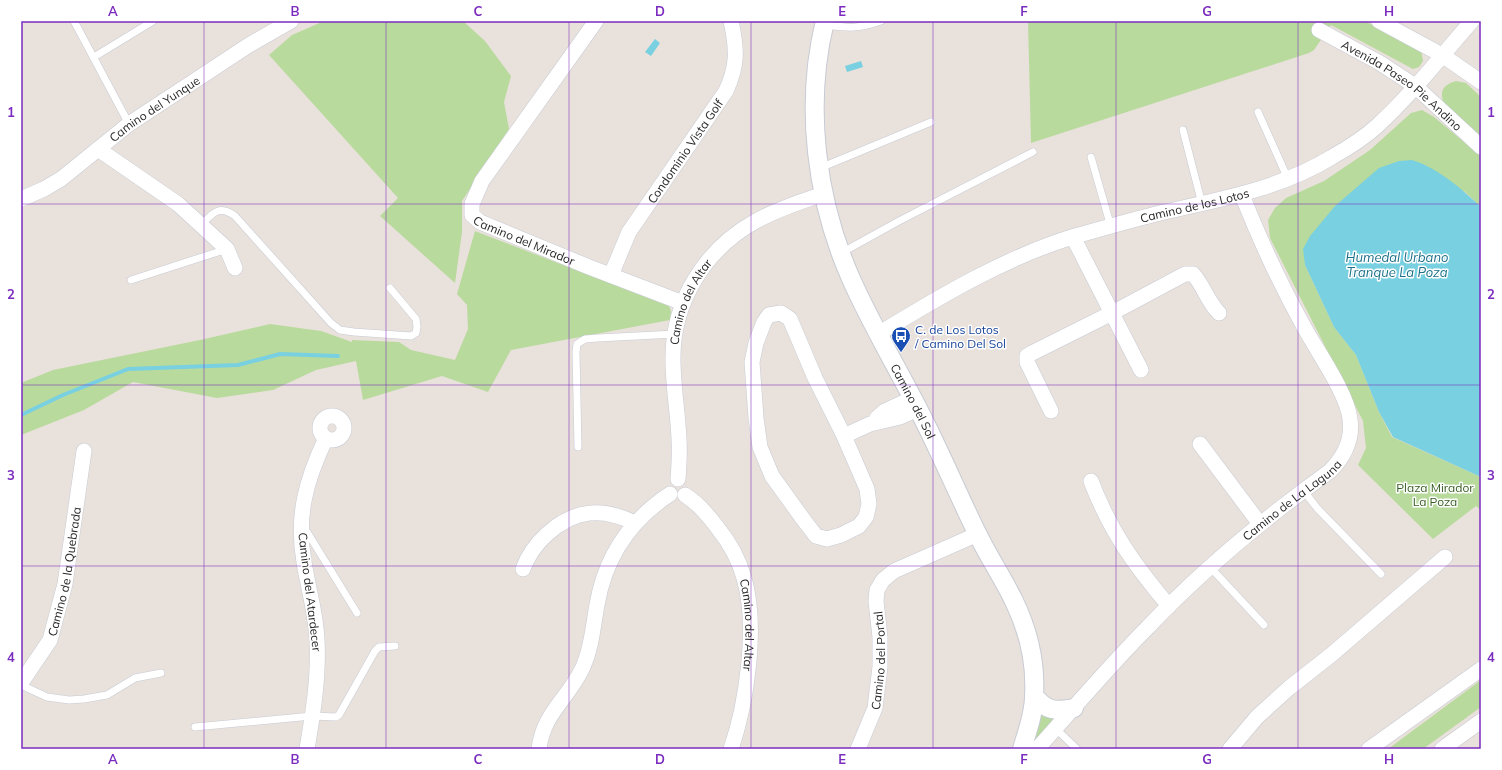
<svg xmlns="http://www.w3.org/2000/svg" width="1502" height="770" font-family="Mulish,sans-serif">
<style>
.green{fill:#b9da9d}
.water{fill:#79d0e0}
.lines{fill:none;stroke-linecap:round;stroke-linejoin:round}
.stream{stroke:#79d0e0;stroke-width:4}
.service-casing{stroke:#c7cbd4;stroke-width:8}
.minor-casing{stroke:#c7cbd4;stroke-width:16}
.tertiary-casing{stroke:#c7cbd4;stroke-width:20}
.service{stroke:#fff;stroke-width:7}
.minor{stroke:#fff;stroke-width:15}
.tertiary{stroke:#fff;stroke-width:18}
.grid{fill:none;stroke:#7b2cbf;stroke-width:1;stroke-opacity:0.55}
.labels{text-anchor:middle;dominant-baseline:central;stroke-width:3;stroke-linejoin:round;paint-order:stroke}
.street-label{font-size:12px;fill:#282828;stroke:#fff}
.transit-label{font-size:12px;fill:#164399;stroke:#fff;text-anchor:start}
.park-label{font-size:12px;fill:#345c21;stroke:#fff}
.water-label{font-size:13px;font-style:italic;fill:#1c6f88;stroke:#fff}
.neatline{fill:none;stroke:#7b2cbf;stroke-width:1.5}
.grid-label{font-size:13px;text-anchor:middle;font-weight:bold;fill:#7b2cbf}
</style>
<rect width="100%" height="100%" fill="#e9e1db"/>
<!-- green -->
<g class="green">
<path d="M324 21H463L485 41 511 76 504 102 509 129 462 201V232L455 283 380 216 398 198 269 55 292 35Z"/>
<path d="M1028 21H1365L1421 50 1423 61 1419 67 1413 69 1331 25 1314 50 1309 53 1031 143Z"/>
<path d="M1456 81 1466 83 1481 97V138L1444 104C1439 91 1443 85 1456 81Z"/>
<path d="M1422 110 1434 117 1481 156V207L1464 191 1355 190 1335 206 1305 265 1334 327 1356 355 1379 412 1392 437 1481 477V510L1476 506 1433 539 1358 465 1366 448 1363 421 1270 238 1268 220 1275 208 1286 198 1324 181 1370 150 1411 113Z"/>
<path d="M475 231 669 306 671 311 670 320 511 350 488 392 442 376 363 400 356 361 316 370 273 390 217 398 133 382 84 410 21 435V383L53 370 200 340 270 324 321 331 352 342V340L399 342 411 350 455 360 468 329 467 305 457 294Z"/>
<path d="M1481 680V707L1423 749H1388Z"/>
<path d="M1039 714 1053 716V721L1035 743H1031Z"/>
</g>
<!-- water -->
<g class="water">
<path d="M655 39 660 43 651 56 645 52Z"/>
<path d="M861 61 863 67 847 72 845 66Z"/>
<path d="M1412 160C1438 168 1462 189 1481 207V477L1393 437 1379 412 1356 355 1334 327 1305 265 1303 249 1310 236 1335 206 1379 168 1399 161Z"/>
</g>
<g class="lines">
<!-- stream -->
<path class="stream" d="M21 415 63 395 128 369 238 365 280 354 338 356"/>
<!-- service casing -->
<g class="service-casing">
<g id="service">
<path d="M74 21 129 124"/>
<path d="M825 25C849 28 858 29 881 21"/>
<path d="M94 57 153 21"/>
<path d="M1258 112 1288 179"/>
<path d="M1183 130 1202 204"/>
<path d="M1091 157 1111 227"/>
<path d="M820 168 931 122"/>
<path d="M201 225C213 213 219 204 235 216L331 323 340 330 354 332 411 336 416 333 417 327 416 319 390 288"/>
<path d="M841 253 899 221 1033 152"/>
<path d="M131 280 227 249"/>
<path d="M578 447 576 352 577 344 585 339 598 338 675 334"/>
<path d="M1303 490 1317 508 1381 574"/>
<path d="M304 527 357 613"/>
<path d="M1210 567 1264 625"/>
<path d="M21 685 47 697 69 700 84 699 107 695 135 678 161 673"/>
<path d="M195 727 312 716 336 717 339 715 375 651 379 647 395 646"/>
<path d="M1056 729 1077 749"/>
</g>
</g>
<!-- minor casing -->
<g class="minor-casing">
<g id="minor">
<path id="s1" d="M596 21 482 181 472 204V215L480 222 589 267 683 303"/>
<path d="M1379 21 1442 55 1481 82"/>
<path id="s2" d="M1319 30 1380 63 1415 86 1481 147"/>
<path d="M98 149 178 204 227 249 235 268"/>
<path id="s3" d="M21 199 44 189 61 179 129 124 249 45 291 21"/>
<path d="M1073 237 1141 370"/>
<path id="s4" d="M611 275 629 232 726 91C738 65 737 49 731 21"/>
<path d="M781 313 790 319 815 378 844 436 867 489 869 504 866 517 859 526 841 535 827 539 816 536 803 519 772 476 760 447 756 418 752 362 756 343 764 322 769 315Z"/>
<path id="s5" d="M878 334C941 296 1002 259 1072 237 1100 229 1128 221 1156 214 1216 200 1278 190 1332 157 1348 148 1364 138 1377 126 1412 94 1441 56 1472 21"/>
<path d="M1051 411 1027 362V356L1032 353 1112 313 1185 274H1193C1204 286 1207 301 1219 313"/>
<circle cx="332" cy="428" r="12"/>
<path d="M877 418 885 411 913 398"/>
<path d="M844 436 870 424 900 417 918 409"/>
<path d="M1200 444 1260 524"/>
<path id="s6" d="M678 479C679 466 680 453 679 439 678 413 673 387 673 360 672 302 705 249 756 221 777 209 800 202 823 194"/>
<path d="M1091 481C1110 531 1135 566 1169 606"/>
<path id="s7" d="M685 495C698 503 708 515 717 527 729 542 739 559 744 578 758 626 747 702 731 749"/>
<path d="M523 569C528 555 536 544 547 534 575 509 602 507 635 523"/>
<path id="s8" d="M21 683 50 640 65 584 84 451"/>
<path d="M307 749C313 713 319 677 317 640 316 613 308 588 304 562 296 516 306 480 326 438"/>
<path d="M539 749C543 713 569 698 583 667 592 647 593 626 597 605 605 557 629 521 670 494"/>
<path id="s9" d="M858 749 875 708 880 667V637L876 601 877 590 883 580 894 571 978 534"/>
<path id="s10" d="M1037 749C1074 708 1109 666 1148 627 1203 569 1265 518 1330 471 1344 457 1353 440 1350 419 1347 393 1317 351 1304 327 1280 284 1260 240 1242 195"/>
<path d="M1230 749 1257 717 1289 688 1331 655 1445 557"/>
<path d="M1369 749 1481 669"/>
<path d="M1442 749 1481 721"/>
</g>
</g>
<!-- tertiary casing -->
<g class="tertiary-casing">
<g id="tertiary">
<path id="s11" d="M825 21C804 106 816 201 852 281 870 321 892 359 913 399 936 442 955 488 977 533 988 556 1003 578 1014 601 1028 630 1036 664 1034 696 1034 714 1027 732 1022 749"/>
<path d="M1034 696C1048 712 1054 711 1074 708"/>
</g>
</g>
<!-- service -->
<use href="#service" class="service"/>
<!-- minor -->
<use href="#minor" class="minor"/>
<!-- tertiary -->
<use href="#tertiary" class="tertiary"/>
</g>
<!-- grid -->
<path class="grid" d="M204 21V749M386 21V749M569 21V749M751 21V749M933 21V749M1116 21V749M1298 21V749M21 204H1481M21 385H1481M21 566H1481"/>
<!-- icons -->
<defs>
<g id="bus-pin" transform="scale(1)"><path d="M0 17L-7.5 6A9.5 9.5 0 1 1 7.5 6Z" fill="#1a4fb4" stroke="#fff"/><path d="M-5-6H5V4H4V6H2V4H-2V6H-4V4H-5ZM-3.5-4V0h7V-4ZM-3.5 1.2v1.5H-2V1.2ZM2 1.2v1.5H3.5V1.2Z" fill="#fff"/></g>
</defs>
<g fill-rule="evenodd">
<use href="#bus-pin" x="901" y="336"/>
</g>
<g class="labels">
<!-- street labels -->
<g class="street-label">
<text stroke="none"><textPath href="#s2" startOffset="100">Avenida Paseo Pie Andino</textPath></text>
<text stroke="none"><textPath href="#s3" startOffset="162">Camino del Yunque</textPath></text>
<text stroke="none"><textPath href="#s4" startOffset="145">Condominio Vista Golf</textPath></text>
<text stroke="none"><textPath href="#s5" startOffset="344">Camino de los Lotos</textPath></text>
<text stroke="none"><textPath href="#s1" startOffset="291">Camino del Mirador</textPath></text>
<text stroke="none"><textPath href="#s6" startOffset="181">Camino del Altar</textPath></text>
<text stroke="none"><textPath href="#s11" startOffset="401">Camino del Sol</textPath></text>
<text stroke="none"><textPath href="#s10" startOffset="357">Camino de La Laguna</textPath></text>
<text stroke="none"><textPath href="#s8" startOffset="122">Camino de la Quebrada</textPath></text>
<text transform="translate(310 592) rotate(83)">Camino del Atardecer</text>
<text stroke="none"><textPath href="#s7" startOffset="151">Camino del Altar</textPath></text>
<text stroke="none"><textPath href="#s9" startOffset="92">Camino del Portal</textPath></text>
</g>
<!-- transit labels -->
<g class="transit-label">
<text x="915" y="329">C. de Los Lotos<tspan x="915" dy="14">/ Camino Del Sol</tspan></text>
</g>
<!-- park labels -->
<g class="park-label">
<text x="1435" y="487">Plaza Mirador<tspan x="1435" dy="14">La Poza</tspan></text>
</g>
<!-- water labels -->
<g class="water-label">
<text x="1397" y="257">Humedal Urbano<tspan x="1397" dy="15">Tranque La Poza</tspan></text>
</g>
</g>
<!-- border -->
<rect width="1502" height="770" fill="none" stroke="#ffffff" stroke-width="44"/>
<rect x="22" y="22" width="1458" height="726" class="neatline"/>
<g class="grid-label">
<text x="113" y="16">A</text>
<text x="295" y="16">B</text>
<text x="478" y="16">C</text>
<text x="660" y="16">D</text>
<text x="842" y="16">E</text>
<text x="1024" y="16">F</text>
<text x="1207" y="16">G</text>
<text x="1389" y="16">H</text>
<text x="11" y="117">1</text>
<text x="1491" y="117">1</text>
<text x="11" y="299">2</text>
<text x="1491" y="299">2</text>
<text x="11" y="480">3</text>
<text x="1491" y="480">3</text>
<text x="11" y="662">4</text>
<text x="1491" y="662">4</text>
<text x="113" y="764">A</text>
<text x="295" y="764">B</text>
<text x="478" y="764">C</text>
<text x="660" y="764">D</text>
<text x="842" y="764">E</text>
<text x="1024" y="764">F</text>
<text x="1207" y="764">G</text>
<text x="1389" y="764">H</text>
</g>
</svg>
